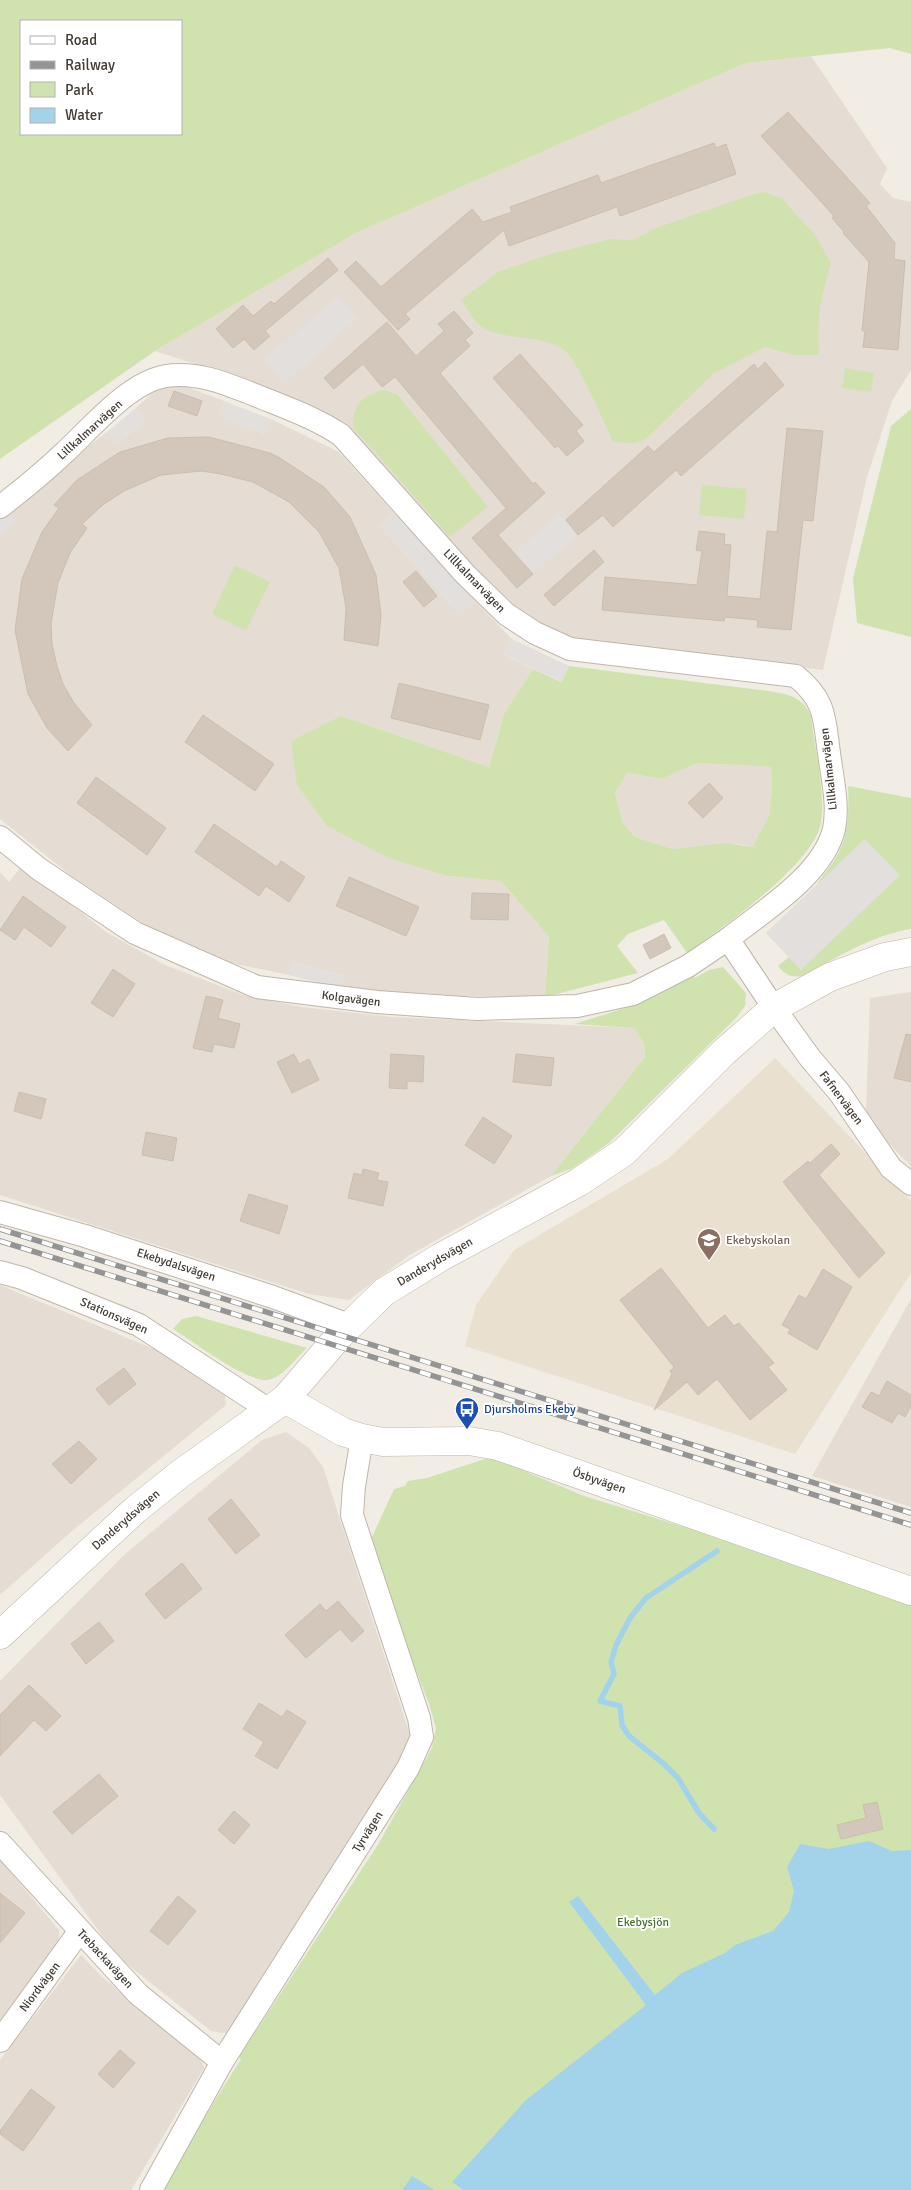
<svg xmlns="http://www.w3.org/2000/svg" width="911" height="2190" font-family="Signika,sans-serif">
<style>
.residential{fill:#e5ddd3}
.education{fill:#e9e0cf}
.green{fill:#d0e3af;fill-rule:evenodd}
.parking{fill:#e2dfdc}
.water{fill:#a3d3eb}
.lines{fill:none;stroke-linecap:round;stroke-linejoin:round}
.stream{stroke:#a3d3eb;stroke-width:5.5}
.building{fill:#d2c7ba;stroke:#ccbeae}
.minor-casing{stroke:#bfb6aa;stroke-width:24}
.tertiary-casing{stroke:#bfb6aa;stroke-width:29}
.minor{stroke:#fff;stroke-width:22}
.tertiary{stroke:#fff;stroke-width:28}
.rail-casing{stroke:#949494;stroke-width:5.5}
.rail{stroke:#fff;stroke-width:4;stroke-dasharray:11;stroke-linecap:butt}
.labels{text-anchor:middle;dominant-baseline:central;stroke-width:4;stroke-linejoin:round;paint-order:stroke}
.street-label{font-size:12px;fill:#433c34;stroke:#fff}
.education-label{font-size:12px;fill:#785e54;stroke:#fff;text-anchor:start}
.transit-label{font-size:12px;fill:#164399;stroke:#fff;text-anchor:start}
.park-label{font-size:12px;fill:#4b702c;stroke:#fff}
</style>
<rect width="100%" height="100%" fill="#f1ece4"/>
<!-- residential -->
<g class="residential">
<path d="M811 56 887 168 880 184 893 198 911 202V370L892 401 867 477 823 670 563 638 513 609 458 554 349 433 204 367 155 351 356 233 746 63Z"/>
<path d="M179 384 224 401 219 416 264 434 271 419 339 452 393 512 380 526 459 614 476 602 512 639 504 655 533 669 504 714 489 767 341 716 448 876 501 881 549 937 545 997 373 995 341 989 344 976 293 962 289 975 216 960 153 930 73 877 0 819V535L16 522 6 509 107 432 116 443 145 423 136 408 161 385Z"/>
<path d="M697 763 771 767 772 789 769 815 752 847 739 844 673 849 635 837 623 823 615 793 627 773 662 779Z"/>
<path d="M22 866 106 932 165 965 246 996 302 1007 392 1017 634 1028 644 1043 645 1057 551 1176 408 1256 349 1300 309 1294 0 1195V872L9 882Z"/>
<path d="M911 992V1166L882 1137 866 1113 870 998Z"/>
<path d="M0 1285 168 1355 224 1388 226 1405 72 1531 0 1595Z"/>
<path d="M911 1299V1507L812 1476Z"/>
<path d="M286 1432 309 1448 323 1467 412 1741 231 2032 222 2033 211 2031 117 1956 0 1795V1681L124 1555 262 1440Z"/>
<path d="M0 1860 59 1930V1942L0 2020Z"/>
<path d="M81 1955 102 1977 199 2056 204 2068 131 2190H0V2060Z"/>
</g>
<!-- education -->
<path class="education" d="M775 1058 911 1201V1273L795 1454 465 1346 476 1305 514 1250 668 1159Z"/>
<!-- green -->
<g class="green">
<path d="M0 0H911V54L890 48 746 63 356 233 155 351 0 459ZM21 21H181V134H21Z"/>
<path d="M764 192 781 198 815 235 831 263C820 300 817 317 819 355H793L765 347 713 374 646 439 635 443 613 442C605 424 577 359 564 350 540 333 500 342 479 325 472 319 466 307 461 300L498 272 551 254 611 239 633 240 656 228 754 194Z"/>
<path d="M845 368 874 373 871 392 842 388Z"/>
<path d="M383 390 397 394 488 507 450 537 353 427C352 405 363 395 383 390Z"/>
<path d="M911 409V637L857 623 853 578 891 426Z"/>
<path d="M702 485 747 489 744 519 699 515Z"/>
<path d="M235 565 270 582 246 631 212 614Z"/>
<path d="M569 666 769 691C788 694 803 697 811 716 814 743 826 797 821 822 814 865 722 927 687 953L664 920 628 934 617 946 638 973 545 997 549 937 501 881 448 876 388 858 327 826 297 785 291 741 341 716 489 767 504 714 533 669 561 682ZM697 763 771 767 772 789 769 815 752 847 726 843 673 849 635 837 623 823 615 793 627 773 662 779Z"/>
<path d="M848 786 911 798V929C872 935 837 958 802 976 791 978 784 974 778 966L789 957 801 970 865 839 817 885C822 875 830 868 835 859 849 838 849 811 848 786Z"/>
<path d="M723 967 746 993 745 1006 737 1017 609 1143 573 1168 551 1176 645 1057 644 1043 634 1028 574 1024C615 1011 659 1000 693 974L695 978 709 970Z"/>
<path d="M196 1316 307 1348C296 1358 283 1377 268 1380 248 1383 192 1341 173 1329L182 1319Z"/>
<path d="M491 1457 584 1496 911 1597V2190H159L241 2059 239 2057 379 1843 432 1748 436 1728 429 1704 368 1546 394 1489 405 1486 408 1481 427 1478Z"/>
</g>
<!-- parking -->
<g class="parking">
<path d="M338 296 358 319 284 383 264 360Z"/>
<path d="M224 401 271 419 265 434 219 417Z"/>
<path d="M136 408 145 423 116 443 107 432Z"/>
<path d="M6 509 17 522 0 535V514Z"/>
<path d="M393 512 476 602 459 614 380 526Z"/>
<path d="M560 513 578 535 533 574 514 552Z"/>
<path d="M512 639 569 666 562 682 504 655Z"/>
<path d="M865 839 900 875 801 970 766 933Z"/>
<path d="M292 962 344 976 341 989 289 975Z"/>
</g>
<!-- water -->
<g class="water">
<path d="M869 1841 892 1851 911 1850V2190H463L452 2182 526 2100 646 2005 569 1902 578 1896 655 1995 682 1973 725 1953 735 1945 773 1931 789 1912 794 1891 787 1867 800 1844 829 1849Z"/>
<path d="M412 2176 435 2190H402Z"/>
</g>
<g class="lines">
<!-- stream -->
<path class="stream" d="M714 1829 699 1813 678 1778 664 1764 629 1736 622 1725 620 1706 600 1701 614 1674 611 1662 616 1645 630 1618 646 1598 717 1551"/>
</g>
<!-- building -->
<g class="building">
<path d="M788 112 870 203 866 206 895 243 894 259 905 261 898 350 863 347 865 331H862L869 262 843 233 844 232 832 218 834 216 761 136Z"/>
<path d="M714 143 716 148 726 144 736 174 620 216 617 207 509 246 504 230 405 314 410 319 398 330 344 272 356 261 381 287 472 209 483 222 512 212 510 207 598 175 601 183Z"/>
<path d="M328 258 338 270 265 331 270 336 254 350 244 339 233 348 216 329 243 305 253 316 271 301 274 304Z"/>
<path d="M454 311 473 333 465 340 470 346 440 373 533 484 535 482 545 493 498 535 533 574 517 588 472 538 506 508 395 377 382 387 363 364 334 389 324 378 387 322 416 356 444 331 438 324Z"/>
<path d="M520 354 583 425 576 431 584 441 567 456 558 446 555 448 493 378Z"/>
<path d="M765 362 784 385 681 476 676 470 613 527 603 515 578 535 566 520 648 446 654 452 754 364 758 369Z"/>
<path d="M174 391 202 401 197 416 168 406Z"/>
<path d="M787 428 823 431 813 521 803 520 791 630 757 627 758 620 725 617 724 621 602 610 605 577 697 585 702 551 696 550 699 531 725 534 724 544 731 545 727 596 760 599 767 531 777 532Z"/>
<path d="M209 437 270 453 280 458 324 487 350 517 376 575 381 615 378 646 344 640 346 608 339 568 319 532 289 502 253 482 221 474 201 471 161 475 124 491 104 504 82 524 87 528 70 553 58 583 51 623 52 644 57 666 63 684 74 703 92 725 68 751 47 728 28 694 15 630 22 579 42 532 59 508 54 505 77 480 120 452 168 438Z"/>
<path d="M594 550 604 562 554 606 544 595Z"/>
<path d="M416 571 437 596 424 607 403 582Z"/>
<path d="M399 683 489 705 480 740 391 718Z"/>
<path d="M203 715 274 764 255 791 185 742Z"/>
<path d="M96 777 166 828 147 855 77 803Z"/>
<path d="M709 783 723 798 703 818 688 803Z"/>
<path d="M214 824 277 867 281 861 305 877 289 902 266 886 259 896 195 852Z"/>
<path d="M349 877 419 907 406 936 336 906Z"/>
<path d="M472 893 509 894 508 920 471 919Z"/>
<path d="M23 896 66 927 51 947 24 927 15 940 0 930Z"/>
<path d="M664 934 671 948 650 959 643 945Z"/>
<path d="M113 969 135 984 113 1017 91 1003Z"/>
<path d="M206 996 223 1000 218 1018 240 1024 234 1048 214 1044 212 1052 193 1048Z"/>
<path d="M906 1034 911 1035V1082L894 1078Z"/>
<path d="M294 1054 299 1064 309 1059 319 1080 292 1093 277 1062Z"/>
<path d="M391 1054 424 1056 423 1082 407 1081V1089L389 1088Z"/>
<path d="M516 1054 554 1058 551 1086 513 1082Z"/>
<path d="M19 1092 46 1099 41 1119 14 1111Z"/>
<path d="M483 1117 512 1136 494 1164 465 1145Z"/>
<path d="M146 1132 177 1138 173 1161 142 1155Z"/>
<path d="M831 1144 840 1154 819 1175 885 1253 859 1278 783 1182 808 1161 810 1163Z"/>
<path d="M363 1169 379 1173 377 1180 388 1182 383 1206 348 1198 354 1173 362 1175Z"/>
<path d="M249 1194 288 1206 279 1234 240 1221Z"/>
<path d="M661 1268 708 1328 725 1315 734 1326 739 1323 774 1363 768 1367 787 1390 750 1420 717 1379 698 1395 687 1382 654 1410 672 1374 670 1371 674 1367 620 1300Z"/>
<path d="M823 1269 852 1287 817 1350 788 1333 790 1329 782 1325 799 1295 806 1299Z"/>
<path d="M124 1368 136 1384 109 1405 96 1389Z"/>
<path d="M887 1381 911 1395V1406L905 1417 898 1413 892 1423 862 1407 871 1392 879 1396Z"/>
<path d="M79 1441 97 1459 71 1484 52 1464Z"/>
<path d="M231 1499 260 1535 236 1554 208 1519Z"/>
<path d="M182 1563 202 1589 165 1619 145 1594Z"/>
<path d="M338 1601 364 1631 352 1642 340 1629 306 1658 285 1635 320 1604 326 1611Z"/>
<path d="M99 1622 114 1641 86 1664 71 1644Z"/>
<path d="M29 1685 61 1716 46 1731 34 1720 0 1756V1715Z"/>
<path d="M259 1703 282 1717 287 1710 306 1722 277 1769 255 1756 264 1742 243 1729Z"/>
<path d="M99 1774 118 1796 72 1834 53 1812Z"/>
<path d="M877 1802 883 1829 841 1839 837 1825 866 1818 863 1805Z"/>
<path d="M234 1811 250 1825 234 1844 218 1830Z"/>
<path d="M0 1893 25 1913 0 1943Z"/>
<path d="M178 1896 196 1911 168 1945 150 1931Z"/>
<path d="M120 2050 135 2063 113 2088 98 2074Z"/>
<path d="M31 2089 55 2107 23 2151 0 2134V2131Z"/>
</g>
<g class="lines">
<!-- minor casing -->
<g class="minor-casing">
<g id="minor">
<path d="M0 507C22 490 44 472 64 453 91 428 129 382 166 376 197 371 227 384 255 395 284 407 314 417 341 435L465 574 506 614 535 633 570 649 796 676C826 701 824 717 829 753 832 777 839 805 834 829 823 875 763 911 728 939L774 1008 810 1058 839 1092 891 1168 911 1184"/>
<path d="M0 837 39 869 135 933 257 987 377 1002 477 1009 577 1006 633 994 688 966 728 939"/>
<path d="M0 1212 85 1236 273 1297 349 1325"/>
<path d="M0 1272 22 1278 139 1325 269 1410"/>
<path d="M0 1843 138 1994 222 2062"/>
<path d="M0 2041 79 1932"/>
<path d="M151 2190 222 2062 408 1768 422 1737 419 1718 352 1515 354 1486 362 1438"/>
</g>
</g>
<!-- tertiary casing -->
<g class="tertiary-casing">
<g id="tertiary">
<path d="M285 1399 343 1432 362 1438 383 1442 469 1441 498 1446 911 1591"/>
<path d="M0 1635 135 1510 180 1474 285 1399 340 1335 384 1292 441 1257 579 1182 624 1152 724 1052 774 1008 830 977 885 957 911 952"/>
</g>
</g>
<!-- minor -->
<use href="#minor" class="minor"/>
<!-- tertiary -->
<use href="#tertiary" class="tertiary"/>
<!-- rail casing -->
<g class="rail-casing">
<g id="rail">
<path d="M0 1229 911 1513"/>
<path d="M0 1241 911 1525"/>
</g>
</g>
<!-- rail -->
<use href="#rail" class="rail"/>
</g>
<!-- icons -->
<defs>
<g id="school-pin" transform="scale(1.25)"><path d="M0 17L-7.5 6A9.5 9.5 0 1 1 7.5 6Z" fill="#8d6e63" stroke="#fff"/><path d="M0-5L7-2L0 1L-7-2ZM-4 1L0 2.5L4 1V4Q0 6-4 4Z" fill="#fff"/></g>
<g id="bus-pin" transform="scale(1.25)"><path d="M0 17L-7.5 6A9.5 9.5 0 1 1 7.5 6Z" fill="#1a4fb4" stroke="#fff"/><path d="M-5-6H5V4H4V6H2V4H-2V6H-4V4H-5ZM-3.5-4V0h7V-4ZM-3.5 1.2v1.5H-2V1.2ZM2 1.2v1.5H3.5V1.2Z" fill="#fff"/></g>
</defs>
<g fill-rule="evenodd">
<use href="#school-pin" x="709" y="1240"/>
<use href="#bus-pin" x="467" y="1409"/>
</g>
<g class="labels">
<!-- street labels -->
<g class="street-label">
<text transform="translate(90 430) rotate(-42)">Lillkalmarvägen</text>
<text transform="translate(474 581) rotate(46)">Lillkalmarvägen</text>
<text transform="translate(829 769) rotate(-96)">Lillkalmarvägen</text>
<text transform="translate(351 999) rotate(7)">Kolgavägen</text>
<text transform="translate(841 1098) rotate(53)">Fafnervägen</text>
<text transform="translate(435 1262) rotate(-30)">Danderydsvägen</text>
<text transform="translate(176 1265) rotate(18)">Ekebydalsvägen</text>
<text transform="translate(114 1316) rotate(24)">Stationsvägen</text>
<text transform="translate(599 1481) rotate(19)">Ösbyvägen</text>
<text transform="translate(126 1520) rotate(-41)">Danderydsvägen</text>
<text transform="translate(368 1832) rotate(-58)">Tyrvägen</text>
<text transform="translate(105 1959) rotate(47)">Trebackavägen</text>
<text transform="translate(40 1987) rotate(-53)">Niordvägen</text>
</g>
<!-- education labels -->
<g class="education-label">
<text x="726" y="1240">Ekebyskolan</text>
</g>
<!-- transit labels -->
<g class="transit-label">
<text x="484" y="1409">Djursholms Ekeby</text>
</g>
<!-- park labels -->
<g class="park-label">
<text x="643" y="1922">Ekebysjön</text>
</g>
</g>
<!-- legend -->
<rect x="20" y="20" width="162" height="115" fill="#ffffff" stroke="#b4b1ae"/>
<rect x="30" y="36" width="25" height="8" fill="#ffffff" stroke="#b4b1ae"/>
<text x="65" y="45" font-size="15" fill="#433c34">Road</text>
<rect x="30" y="61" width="25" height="8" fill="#949494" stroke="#b4b1ae"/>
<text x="65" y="70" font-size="15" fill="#433c34">Railway</text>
<rect x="30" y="82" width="25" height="15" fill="#d0e3af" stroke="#b4b1ae"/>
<text x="65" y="95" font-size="15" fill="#433c34">Park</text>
<rect x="30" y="108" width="25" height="15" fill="#a3d3eb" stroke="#b4b1ae"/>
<text x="65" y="120" font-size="15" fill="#433c34">Water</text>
</svg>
